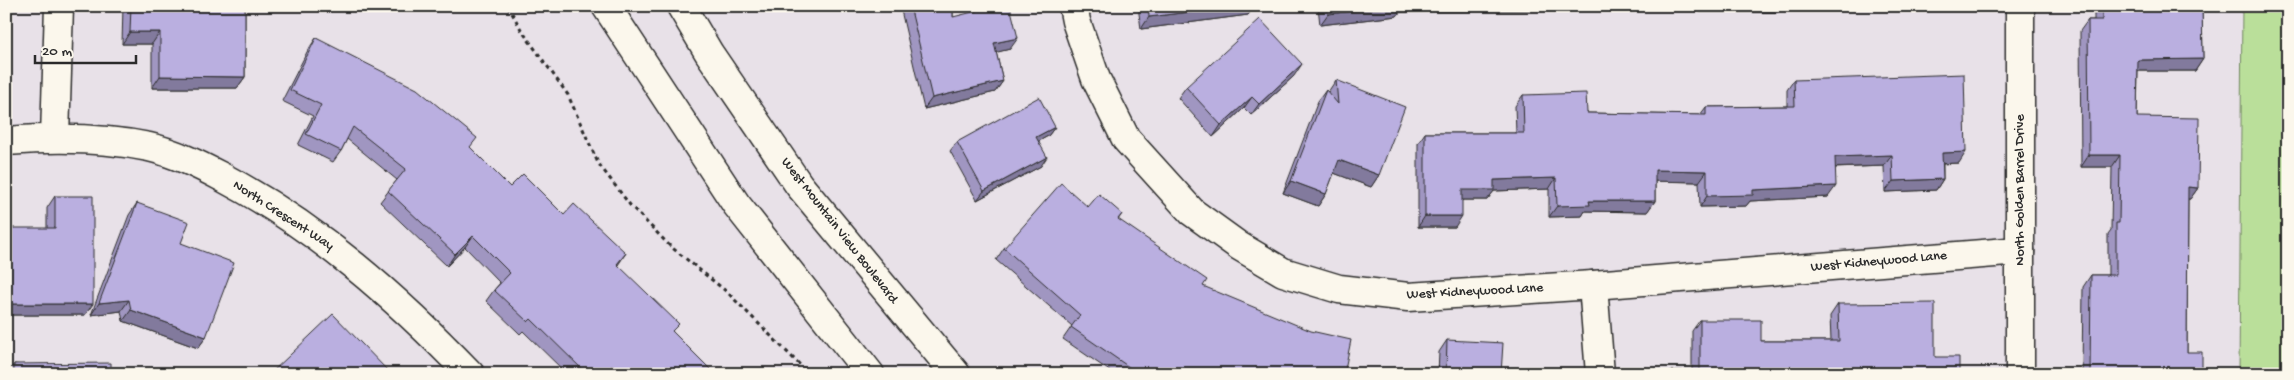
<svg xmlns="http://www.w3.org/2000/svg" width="2294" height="380" font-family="'Gochi Hand',sans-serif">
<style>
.grass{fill:#badf9a;stroke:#728562}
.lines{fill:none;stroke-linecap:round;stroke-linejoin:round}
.minor-casing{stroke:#2b2b2b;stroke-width:31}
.path{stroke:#2b2b2b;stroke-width:3;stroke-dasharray:4 4;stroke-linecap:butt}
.minor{stroke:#fbf7ec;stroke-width:28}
.wall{fill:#a096c1;stroke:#2b2b2b}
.shaded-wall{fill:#827a9d;stroke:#2b2b2b}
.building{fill:#baafe0;stroke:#2b2b2b}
.labels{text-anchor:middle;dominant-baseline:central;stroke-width:4.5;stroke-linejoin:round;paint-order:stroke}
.street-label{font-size:14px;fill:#2b2b2b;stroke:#fbf7ec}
</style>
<rect width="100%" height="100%" fill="#e8e1e8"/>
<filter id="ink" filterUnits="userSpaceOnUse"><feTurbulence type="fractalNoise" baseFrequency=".02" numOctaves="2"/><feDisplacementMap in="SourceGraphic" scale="10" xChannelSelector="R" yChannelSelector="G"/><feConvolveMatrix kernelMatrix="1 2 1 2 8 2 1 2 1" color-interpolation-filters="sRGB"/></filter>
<g filter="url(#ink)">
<!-- grass -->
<path class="grass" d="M2242 6H2288V374H2239Z"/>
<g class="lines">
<!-- minor casing -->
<g class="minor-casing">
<g id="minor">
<path d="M606 6 736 204 870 374"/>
<path d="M681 6 709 53 799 185 956 374"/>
<path d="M1073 6 1076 21 1096 79 1126 139 1192 212 1239 246 1283 272 1339 289 1408 297 1593 285 2020 251"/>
<path d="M55 137 59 6"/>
<path d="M6 141C55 137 101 137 149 147 175 153 199 165 222 177 317 227 397 298 470 374"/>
<path d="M1593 285 1600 374"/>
<path d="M2020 374V6"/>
</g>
</g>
<!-- path -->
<path class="path" d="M508 6 522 31 568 95 598 163 630 205 670 246 727 292 809 374"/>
<!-- minor -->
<use href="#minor" class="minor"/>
</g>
<!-- wall -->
<g class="wall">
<path d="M123 6H245V77L237 88H152V44H122Z"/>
<path d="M900 6H953V17L1010 49 996 52 1003 81 995 92 924 109Z"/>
<path d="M1138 6H1254L1248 15 1141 29Z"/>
<path d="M1318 6H1594L1592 9 1400 12 1397 16 1320 25Z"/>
<path d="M1699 6H1782L1778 12H1700Z"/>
<path d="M2094 6H2202L2203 59 2195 71H2138L2137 117 2198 188 2190 199H2188L2187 352 2202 374H2082L2083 287 2091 275H2108V234L2111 230 2112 167H2081L2080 31 2088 20H2094Z"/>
<path d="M316 38 470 148 510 187 564 215 618 265 673 332 715 374H567L523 331 520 334 486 301 494 290 500 283 465 247 447 266 380 202 397 180 347 139 341 151 333 162 298 145 313 116 282 101 308 50Z"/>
<path d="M1294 76 1251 115 1244 108 1213 137 1178 98 1186 87Z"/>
<path d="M1336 80 1379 175 1371 187 1334 173 1326 194 1318 206 1283 193 1318 101 1326 90 1328 92Z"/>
<path d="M1794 80 1959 163 1943 164V179L1936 190 1885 192 1884 166 1835 168 1828 197 1750 201 1746 206 1700 207 1699 182 1655 181V201L1647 212 1585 211 1582 216 1549 217V189L1494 191 1487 200H1462L1455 227H1418V143L1425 133H1516L1515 106 1523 95 1587 113 1700 115 1706 107 1787 106V90Z"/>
<path d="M1055 127 1048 136 1039 141 1041 166 977 200 950 151 957 142Z"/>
<path d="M55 196 85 315H6L47 228V208Z"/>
<path d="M137 203 181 243 206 337 198 348 123 321 121 311 91 315 129 215Z"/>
<path d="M1088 207 1122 214 1118 220 1203 286 1344 374H1114L1063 339 1072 326 996 260 1004 248Z"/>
<path d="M1838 304 1935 357 1959 374H1670L1671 371H1692V331L1700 320 1761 341H1831L1830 316Z"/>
<path d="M1447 340 1501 374H1438L1439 352Z"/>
<path d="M14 364 111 374H7Z"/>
</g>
<!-- shaded-wall -->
<g class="shaded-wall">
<path d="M1237 6H1254L1248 15 1141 29 1149 17Z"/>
<path d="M1394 6H1594L1592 9 1400 12 1397 16 1320 25 1328 14Z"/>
<path d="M1704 6H1782L1778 12H1700Z"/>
<path d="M130 32H160L152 44H122Z"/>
<path d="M1018 38 1010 49 986 55 994 43Z"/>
<path d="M2203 59 2195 71H2130L2138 60Z"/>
<path d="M1302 64 1294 76 1251 115 1259 104Z"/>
<path d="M160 76 245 77 237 88H152Z"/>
<path d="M1003 81 995 92 924 109 932 98Z"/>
<path d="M1252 97 1244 108 1213 137 1221 125Z"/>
<path d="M1055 127 1048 136 1030 146 1036 137Z"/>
<path d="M1966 152 1959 163 1935 164 1942 153Z"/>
<path d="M1892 155 1884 166 1827 168 1835 157Z"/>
<path d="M2089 155H2120L2112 167H2081Z"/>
<path d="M1047 157 1041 166 977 200 984 191Z"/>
<path d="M1339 160 1379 175 1371 187 1331 172Z"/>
<path d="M1655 170 1707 171 1699 182 1648 181Z"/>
<path d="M1556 178 1549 189 1494 191 1487 200H1455L1462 190 1494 180Z"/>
<path d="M1943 179 1936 190 1885 192 1893 181Z"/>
<path d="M1291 181 1326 194 1318 206 1283 193Z"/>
<path d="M1836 186 1828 197 1750 201 1746 206 1700 207 1707 196 1753 190Z"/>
<path d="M2188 187 2198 188 2190 199H2180Z"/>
<path d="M1589 201H1655L1647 212 1585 211 1582 216 1549 217 1557 206Z"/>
<path d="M1425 216H1462L1455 227H1418Z"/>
<path d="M473 236 465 247 447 266 455 254Z"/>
<path d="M626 253 618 265 617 264Z"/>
<path d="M129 300 121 311 91 315 99 303Z"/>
<path d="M6 304H93L85 315H6Z"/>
<path d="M131 310 206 337 198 348 123 321Z"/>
<path d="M613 365 606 374H603Z"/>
</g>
<!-- building -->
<g class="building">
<path d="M131 6H245V77L160 76V32H130Z"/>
<path d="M910 6H953V17L997 6H1010L1018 38 994 43 1003 81 932 98Z"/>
<path d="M1148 6H1237L1149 17Z"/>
<path d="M1327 6H1394L1328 14Z"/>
<path d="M2102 6H2202L2203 59 2138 60 2137 117 2199 118 2198 188 2188 187 2187 352H2202V374H2090L2091 275H2116V223H2119L2120 155H2089L2088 20H2102Z"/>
<path d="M1260 19 1302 64 1259 104 1252 97 1221 125 1186 87Z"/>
<path d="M316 38 417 89 477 138 470 147 510 187 523 174 564 215 574 204 626 253 617 264 679 324 672 331 715 374H622L613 365 603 374H587L531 319 528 322 494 290 510 273 473 236 455 254 388 191 406 169 353 127 341 151 306 134 321 105 290 90Z"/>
<path d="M1964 74 1966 152 1942 153 1943 179 1893 181 1892 155 1835 157 1836 186 1753 190V195L1707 196V171L1655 170V201H1589L1590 205 1557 206 1556 178 1494 180V190H1462V216H1425V133H1524L1523 95 1586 93 1587 113 1706 115V107L1795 106 1794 80Z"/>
<path d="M1336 80 1405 107 1379 175 1339 160 1326 194 1291 181 1326 90 1338 104Z"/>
<path d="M1039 97 1055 127 1036 137 1047 157 984 191 957 142Z"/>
<path d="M1061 183 1088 207 1099 194 1122 214 1118 219 1207 280 1203 286 1311 331 1351 340 1344 374H1139L1071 327 1080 315 1004 248Z"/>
<path d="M55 196H93V304H6V228H55Z"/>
<path d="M137 203 189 222 181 243 234 263 206 337 131 310 129 300 99 303Z"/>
<path d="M1935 303V357H1959V374H1671V371H1700V320H1761V341H1839L1838 304Z"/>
<path d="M333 314 388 371 385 374H270Z"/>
<path d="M1447 340 1503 343 1501 374H1446Z"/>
<path d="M111 363V374H14V364Z"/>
</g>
</g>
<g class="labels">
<!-- street labels -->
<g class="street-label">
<text transform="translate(2020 190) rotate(-90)">North Golden Barrel Drive</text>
<text transform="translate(283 216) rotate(33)">North Crescent Way</text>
<text transform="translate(839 231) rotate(52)">West Mountain View Boulevard</text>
<text transform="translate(1879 262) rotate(-5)">West Kidneywood Lane</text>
<text transform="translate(1475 292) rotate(-3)">West Kidneywood Lane</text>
</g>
</g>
<!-- margin -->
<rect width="2294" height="380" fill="none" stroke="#fbf7ec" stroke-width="25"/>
<rect x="12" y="12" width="2269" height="355" fill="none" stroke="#2b2b2b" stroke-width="2" filter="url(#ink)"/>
<!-- scale -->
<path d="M35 55v8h101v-8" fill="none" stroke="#2b2b2b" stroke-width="2.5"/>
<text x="42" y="55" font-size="15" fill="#2b2b2b" stroke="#fbf7ec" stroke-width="4" paint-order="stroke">20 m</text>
</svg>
